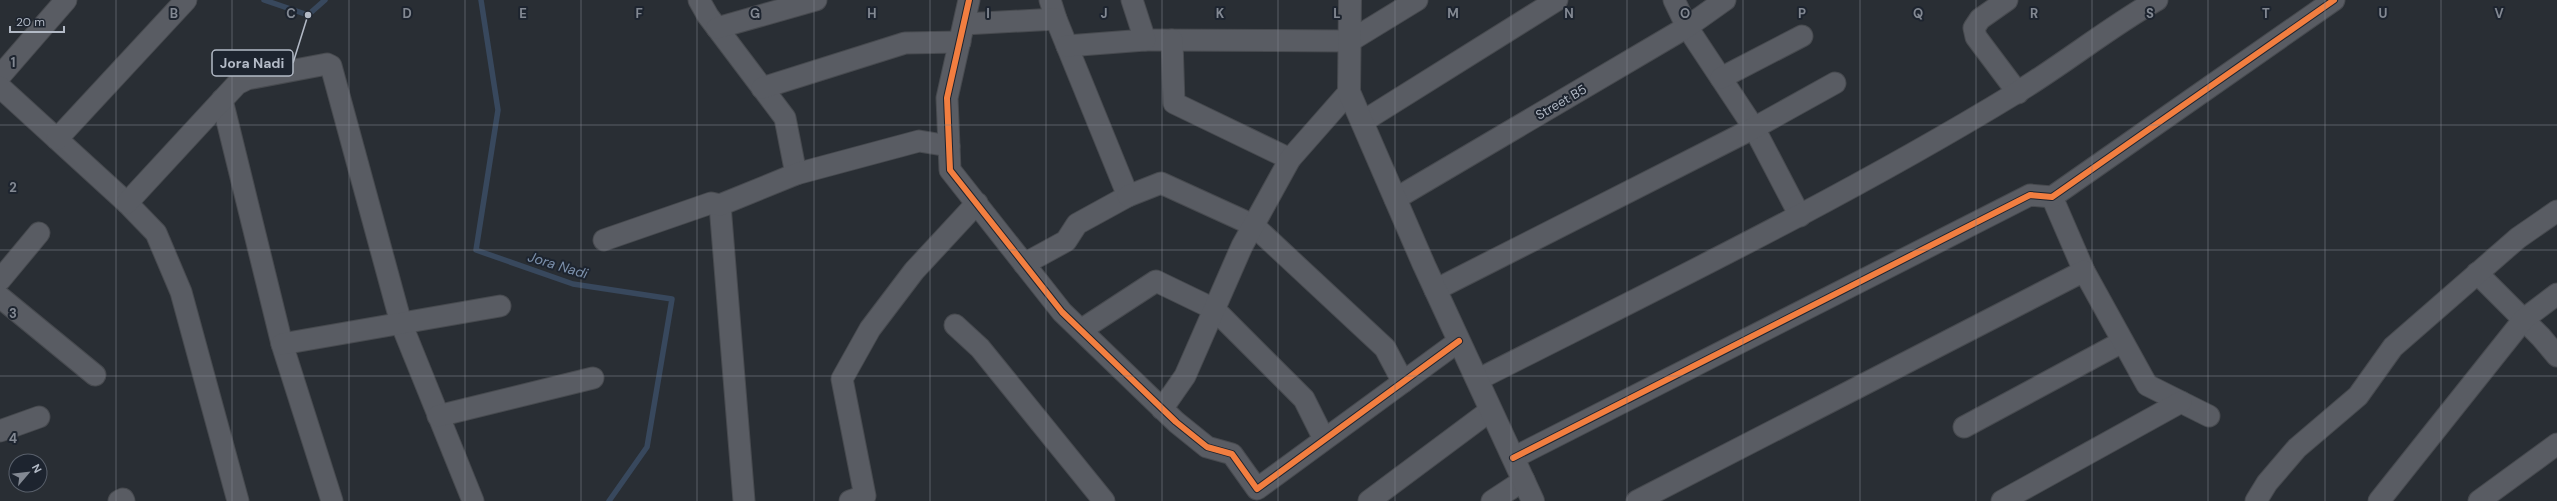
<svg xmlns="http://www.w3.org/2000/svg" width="2557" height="501" font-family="'DM Sans',sans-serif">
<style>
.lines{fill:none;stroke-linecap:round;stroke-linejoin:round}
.stream{stroke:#38485d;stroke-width:5.5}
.minor-casing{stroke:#474a4f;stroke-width:23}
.tertiary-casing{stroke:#474a4f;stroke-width:24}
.minor{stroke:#595c63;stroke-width:21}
.tertiary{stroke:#595c63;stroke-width:22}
.cycleway-casing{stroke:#1d242f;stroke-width:8}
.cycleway{stroke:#f27e40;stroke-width:6}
.grid{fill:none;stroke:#838993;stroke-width:1;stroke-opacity:0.55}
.labels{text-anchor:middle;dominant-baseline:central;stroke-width:4;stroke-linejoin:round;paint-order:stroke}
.street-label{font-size:13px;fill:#b3bac6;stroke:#1d242f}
.water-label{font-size:14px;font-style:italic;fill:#7c90ab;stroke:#1d242f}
.grid-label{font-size:13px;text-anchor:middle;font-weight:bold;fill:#838993;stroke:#1d242f;stroke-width:4;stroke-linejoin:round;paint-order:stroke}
.leader{fill:none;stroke:#b3bac6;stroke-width:1.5}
.callout-dot{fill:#b3bac6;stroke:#1d242f;stroke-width:1.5}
.callout{fill:#1d242f;stroke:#b3bac6;stroke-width:1.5}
.callout-label{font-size:14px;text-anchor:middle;font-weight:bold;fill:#b3bac6}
</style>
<rect width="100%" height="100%" fill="#292e34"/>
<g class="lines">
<!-- stream -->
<g class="stream">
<path d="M264 0 308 15 325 0"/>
<path d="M481 0 498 110 476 250 573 284 672 299 647 447 609 501"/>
</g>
<!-- minor casing -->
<g class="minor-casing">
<g id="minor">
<path d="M699 0 708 16 785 118 796 174"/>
<path d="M969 0 947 98 950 170 1062 312 1176 422 1207 447 1232 454 1257 489 1459 341"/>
<path d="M1050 0 1056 19"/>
<path d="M1674 0 1687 27 1754 128 1800 216"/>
<path d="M2007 0 1980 19 1974 28 1976 37 2018 93"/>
<path d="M964 24 1056 19 1128 196 1077 224 1066 241 1024 264"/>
<path d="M717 28 816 0"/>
<path d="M1145 40 1350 41 1417 0"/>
<path d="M1172 40 1174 103 1290 159"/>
<path d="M1067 46 1145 40 1132 0"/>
<path d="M0 76 66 0"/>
<path d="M1721 78 1802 36"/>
<path d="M0 87 127 203 156 233 181 292 238 501"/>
<path d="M762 88 905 43 960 42"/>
<path d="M222 100 282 344 332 501"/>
<path d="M1362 122 1557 0"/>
<path d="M57 139 186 0"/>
<path d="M1128 196 1161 183 1253 225 1385 348 1403 382"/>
<path d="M2052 197 2084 271"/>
<path d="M1395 199 1687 27 1725 0"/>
<path d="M127 203 237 84 247 79 327 64 331 66 401 323 473 501"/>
<path d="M720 205 744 501"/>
<path d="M604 240 711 203 720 205 796 174 919 141 949 146"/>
<path d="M2477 273 2541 337 2557 356"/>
<path d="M0 280 39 233"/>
<path d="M1435 290 1754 128 1835 83"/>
<path d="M0 297 95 375"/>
<path d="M955 325 980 348 1104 501"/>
<path d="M1081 330 1156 281 1214 309 1304 399 1324 439"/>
<path d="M282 344 500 306"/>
<path d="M1477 380C1658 288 1842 199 2016 93 2064 64 2108 28 2157 0"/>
<path d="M1162 409 1185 376 1242 246 1290 159 1349 92"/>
<path d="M438 416 593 378"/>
<path d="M1964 427 2122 342"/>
<path d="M0 431 39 417"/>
<path d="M1513 458 2030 195 2052 197 2334 0"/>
<path d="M119 501 123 499 124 501"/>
<path d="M850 501 865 496 842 379 870 329 914 271 977 203"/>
<path d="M1369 501 1491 410"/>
<path d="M1492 501 1524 480"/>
<path d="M1637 501 2084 271 2147 385 2209 416"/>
<path d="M2002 501 2181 402"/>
<path d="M2256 501 2267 483 2297 448 2358 396 2393 347 2518 238 2557 211"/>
<path d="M2379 501 2524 319 2557 294"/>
<path d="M2479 501 2557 444"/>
</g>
</g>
<!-- tertiary casing -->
<g class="tertiary-casing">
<path id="tertiary" d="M1350 0 1349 92 1424 265 1533 501"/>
</g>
<!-- minor -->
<use href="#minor" class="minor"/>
<!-- tertiary -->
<use href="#tertiary" class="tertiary"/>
<!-- cycleway casing -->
<g class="cycleway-casing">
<g id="cycleway">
<path d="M969 0 947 98 950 170 1062 312 1176 422 1207 447 1232 454 1257 489 1459 341"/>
<path d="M1513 458 2030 195 2052 197 2334 0"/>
</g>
</g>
<!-- cycleway -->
<use href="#cycleway" class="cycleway"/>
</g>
<!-- grid -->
<path class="grid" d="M116 0V501M232 0V501M349 0V501M465 0V501M581 0V501M697 0V501M814 0V501M930 0V501M1046 0V501M1162 0V501M1278 0V501M1395 0V501M1511 0V501M1627 0V501M1743 0V501M1860 0V501M1976 0V501M2092 0V501M2208 0V501M2325 0V501M2441 0V501M0 125H2557M0 250H2557M0 376H2557"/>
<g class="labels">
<!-- street labels -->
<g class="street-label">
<text transform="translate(1561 102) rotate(-30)">Street B5</text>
</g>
<!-- water labels -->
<g class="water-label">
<text transform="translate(558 265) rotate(17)">Jora Nadi</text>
</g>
</g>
<g class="grid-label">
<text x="174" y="18">B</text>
<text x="291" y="18">C</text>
<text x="407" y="18">D</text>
<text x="523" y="18">E</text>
<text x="639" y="18">F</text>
<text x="755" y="18">G</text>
<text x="872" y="18">H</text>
<text x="988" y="18">I</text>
<text x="1104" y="18">J</text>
<text x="1220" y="18">K</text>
<text x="1337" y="18">L</text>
<text x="1453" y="18">M</text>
<text x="1569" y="18">N</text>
<text x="1685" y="18">O</text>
<text x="1802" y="18">P</text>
<text x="1918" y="18">Q</text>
<text x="2034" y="18">R</text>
<text x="2150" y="18">S</text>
<text x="2266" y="18">T</text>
<text x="2383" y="18">U</text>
<text x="2499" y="18">V</text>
<text x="13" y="67">1</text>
<text x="13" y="192">2</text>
<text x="13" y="318">3</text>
<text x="13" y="443">4</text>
</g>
<!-- callouts -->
<path class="leader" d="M308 15L293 63"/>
<circle class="callout-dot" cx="308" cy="15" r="4"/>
<rect class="callout" x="212" y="50" width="81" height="26" rx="4"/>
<g class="callout-label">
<text x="252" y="68">Jora Nadi</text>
</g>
<!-- north arrow -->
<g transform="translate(28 473) rotate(62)"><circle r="19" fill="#1d242f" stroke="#59606b"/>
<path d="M0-3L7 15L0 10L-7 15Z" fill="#838993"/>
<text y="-6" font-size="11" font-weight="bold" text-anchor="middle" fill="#b3bac6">N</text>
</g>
<!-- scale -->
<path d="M10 26v6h54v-6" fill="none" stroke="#b3bac6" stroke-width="2"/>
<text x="16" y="26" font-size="12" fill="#b3bac6" stroke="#1d242f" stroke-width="3" paint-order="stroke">20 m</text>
</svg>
